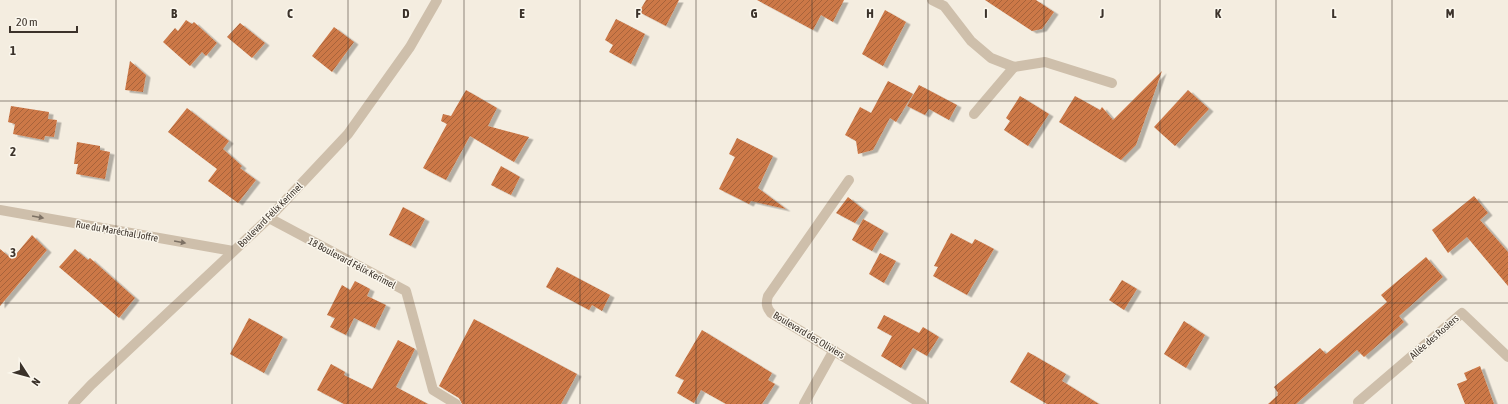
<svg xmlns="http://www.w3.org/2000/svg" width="1508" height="404" font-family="'Asap Condensed',sans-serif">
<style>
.building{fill:url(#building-hatch);filter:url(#shadow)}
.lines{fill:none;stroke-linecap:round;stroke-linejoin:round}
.service{stroke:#cebfab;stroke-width:10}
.minor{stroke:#cebfab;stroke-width:10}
.oneway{fill:#7d7164}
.grid{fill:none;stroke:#3b322a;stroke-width:1;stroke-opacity:0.55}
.labels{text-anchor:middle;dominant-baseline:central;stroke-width:3;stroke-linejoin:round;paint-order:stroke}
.street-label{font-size:10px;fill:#3b322a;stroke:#fbf7ed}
.grid-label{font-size:13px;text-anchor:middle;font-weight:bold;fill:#3b322a;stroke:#fbf7ed;stroke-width:3;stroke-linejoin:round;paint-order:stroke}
</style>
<defs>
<pattern id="building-hatch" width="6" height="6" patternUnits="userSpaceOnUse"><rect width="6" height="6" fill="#cc7847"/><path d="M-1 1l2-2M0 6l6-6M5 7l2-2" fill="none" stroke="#a7633b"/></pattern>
<filter id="shadow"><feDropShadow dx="4.5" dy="2.5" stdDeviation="0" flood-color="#0004"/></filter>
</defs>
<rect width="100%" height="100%" fill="#f4ede0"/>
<!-- building -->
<g class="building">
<path d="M646 0H679L666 26 639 12Z"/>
<path d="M757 0H844L833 22 821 15 813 30Z"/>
<path d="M985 0H1036L1054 12 1042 29 1032 31Z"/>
<path d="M885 10 906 22 883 66 862 54Z"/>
<path d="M616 19 645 34 631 64 609 52 613 45 605 40Z"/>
<path d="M186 20 192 24 194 22 217 43 206 56 202 52 190 66 163 42 175 28 178 31Z"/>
<path d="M240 23 265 43 252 58 227 37Z"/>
<path d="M334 27 354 42 332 72 312 56Z"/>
<path d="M130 61 146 75 143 92 125 90Z"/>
<path d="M1162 71 1136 145 1121 160 1059 122 1075 96 1100 110 1102 107 1113 120Z"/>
<path d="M888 81 913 94 896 122 890 118 873 150 858 154 856 141 845 135 860 107 871 113Z"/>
<path d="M919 85 957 105 949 120 929 109 925 115 907 106Z"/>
<path d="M466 90 497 108 488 126 529 137 514 162 470 136 446 180 423 168 447 124 441 121 443 114 451 116Z"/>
<path d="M1188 90 1209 109 1175 146 1154 127Z"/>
<path d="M1020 96 1049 114 1028 146 1004 130 1010 121 1006 118Z"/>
<path d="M11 106 49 112 48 119 57 120 54 137 45 136 44 140 13 134 15 124 8 122Z"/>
<path d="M187 108 229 141 223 149 242 166 240 168 256 180 238 203 208 181 217 169 168 132Z"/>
<path d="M737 138 773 156 758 188 786 209 751 201 749 204 719 189 735 157 729 154Z"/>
<path d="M77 142 100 146V150L110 152 105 179 76 174 78 164H74Z"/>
<path d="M501 166 520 177 511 195 491 185Z"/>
<path d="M1474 196 1488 213 1480 220 1508 252V286L1467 237 1448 253 1432 230Z"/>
<path d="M848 197 864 210 855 223 836 213Z"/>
<path d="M403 207 425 219 411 246 389 235Z"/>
<path d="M863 219 884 231 872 251 852 240Z"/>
<path d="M951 233 972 244 975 239 994 249 967 295 933 276 938 267 934 266Z"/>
<path d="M32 235 47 250 0 306V249L12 259Z"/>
<path d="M75 249 88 260 90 258 135 298 119 318 59 267Z"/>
<path d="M880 253 896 261 884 283 869 274Z"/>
<path d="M1426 257 1443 277 1399 316 1404 322 1364 357 1357 350 1296 404H1268L1278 395 1277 394 1278 393 1274 387 1320 348 1326 354 1387 302 1381 295Z"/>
<path d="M557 267 610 295 602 311 592 305 589 310 546 287Z"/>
<path d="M1122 280 1137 289 1124 310 1109 300Z"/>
<path d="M355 281 370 289 367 296 386 305 375 328 354 318 346 335 330 327 335 318 327 315 342 285 350 290Z"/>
<path d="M884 315 919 333 923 327 939 337 927 356 913 348 901 368 881 356 892 336 877 328Z"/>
<path d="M249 318 283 337 264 373 230 354Z"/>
<path d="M474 319 577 374 561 404H462L459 398 439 386Z"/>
<path d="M1184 321 1205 335 1186 368 1164 354Z"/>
<path d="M702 330 772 373 768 380 775 384 762 404H726L701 390 694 403 677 393 684 380 675 376Z"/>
<path d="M398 340 415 349 396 387 428 404H344L317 390 331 364 345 372 344 375 372 389Z"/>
<path d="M1028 352 1066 374 1062 381 1099 404H1047L1010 382Z"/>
<path d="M1480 366 1494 404H1465L1457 384 1467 380 1464 373Z"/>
</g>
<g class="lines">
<!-- service -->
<path class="service" d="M269 218 406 291 433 390 456 404"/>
<!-- minor -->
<g class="minor">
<path d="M932 0 944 6 971 41 991 58 1014 67 1045 62 1112 83"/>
<path d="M974 114 1014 67"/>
<path d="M849 180 768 296C766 303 766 307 771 313L922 404"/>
<path d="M0 210 233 251"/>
<path d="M1358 402 1462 313 1508 357"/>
<path d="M73 404 91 385 269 218 348 134 410 47 437 0"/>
<path d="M804 404 834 350"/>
</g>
</g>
<!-- one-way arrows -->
<defs><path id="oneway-solid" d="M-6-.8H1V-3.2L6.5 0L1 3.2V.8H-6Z"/></defs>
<g class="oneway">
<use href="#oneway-solid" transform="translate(38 217) rotate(10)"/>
<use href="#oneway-solid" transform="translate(180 242) rotate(10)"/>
</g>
<!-- grid -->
<path class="grid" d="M116 0V404M232 0V404M348 0V404M464 0V404M580 0V404M696 0V404M812 0V404M928 0V404M1044 0V404M1160 0V404M1276 0V404M1392 0V404M0 101H1508M0 202H1508M0 303H1508"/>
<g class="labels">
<!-- street labels -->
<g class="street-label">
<text transform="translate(270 215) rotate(-45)">Boulevard Félix Kerimel</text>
<text transform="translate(117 231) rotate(10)">Rue du Maréchal Joffre</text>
<text transform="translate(352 263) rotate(28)">18 Boulevard Félix Kerimel</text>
<text transform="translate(809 335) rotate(31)">Boulevard des Oliviers</text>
<text transform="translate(1434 337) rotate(-41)">Allée des Rosiers</text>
</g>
</g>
<g class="grid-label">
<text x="174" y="18">B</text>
<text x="290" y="18">C</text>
<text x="406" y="18">D</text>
<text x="522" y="18">E</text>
<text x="638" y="18">F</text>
<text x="754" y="18">G</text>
<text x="870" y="18">H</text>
<text x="986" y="18">I</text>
<text x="1102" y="18">J</text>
<text x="1218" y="18">K</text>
<text x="1334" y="18">L</text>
<text x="1450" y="18">M</text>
<text x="13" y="55">1</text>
<text x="13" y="156">2</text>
<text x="13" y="257">3</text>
</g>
<!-- north arrow -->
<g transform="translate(28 376) rotate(126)" stroke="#fbf7ed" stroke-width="3" paint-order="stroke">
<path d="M0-3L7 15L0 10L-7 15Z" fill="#3b322a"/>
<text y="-6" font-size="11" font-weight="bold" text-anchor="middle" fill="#3b322a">N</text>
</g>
<!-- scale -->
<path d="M10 26v6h67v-6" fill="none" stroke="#3b322a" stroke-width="2"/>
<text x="16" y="26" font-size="12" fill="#3b322a" stroke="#fbf7ed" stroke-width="3" paint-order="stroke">20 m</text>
</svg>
